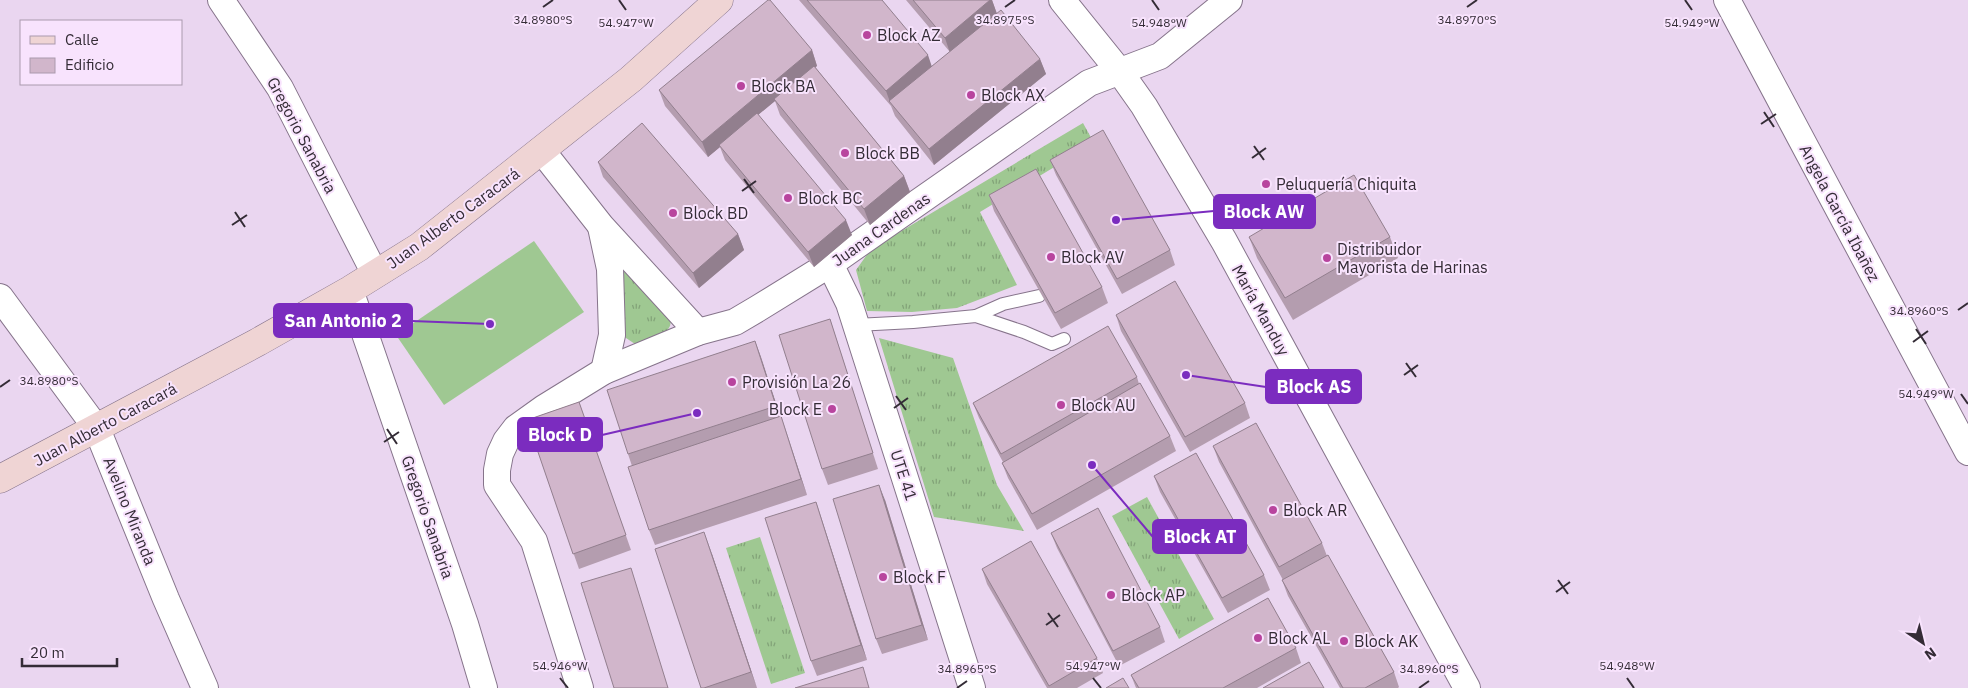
<svg xmlns="http://www.w3.org/2000/svg" width="1968" height="688" font-family="'IBM Plex Sans',sans-serif">
<style>
.grass{fill:url(#grass-tufts)}
.pitch{fill:#9fc892}
.lines{fill:none;stroke-linecap:round;stroke-linejoin:round}
.lane-casing{stroke:#86748b;stroke-width:14}
.street-casing{stroke:#86748b;stroke-width:28}
.secondary-casing{stroke:#86748b;stroke-width:29}
.lane{stroke:#fff;stroke-width:12}
.street{stroke:#fff;stroke-width:26}
.secondary{stroke:#efd4d4;stroke-width:28}
.wall{fill:#b49daf}
.shaded-wall{fill:#927f8e}
.building{fill:#d1b6cb;stroke:#927f8e}
.ticks{fill:none;stroke:#342c36;stroke-width:2}
.poi-dot{fill:#b8449e;stroke:#f8e3fd;stroke-width:2}
.labels{text-anchor:middle;dominant-baseline:central;stroke-width:4;stroke-linejoin:round;paint-order:stroke}
.poi-label{font-size:16px;fill:#342c36;stroke:#f8e3fd;text-anchor:start}
.street-label{font-size:16px;fill:#342c36;stroke:#f8e3fd}
.ticks-label{font-size:12px;text-anchor:middle;fill:#342c36;stroke:#f8e3fd;stroke-width:4;stroke-linejoin:round;paint-order:stroke}
.leader{fill:none;stroke:#7b2cbf;stroke-width:2}
.callout-dot{fill:#7b2cbf;stroke:#f8e3fd;stroke-width:2}
.callout{fill:#7b2cbf;stroke:#7b2cbf;stroke-width:2}
.callout-label{font-size:18px;text-anchor:middle;font-weight:bold;fill:#fff}
</style>
<defs>
<pattern id="grass-tufts" width="24" height="20" patternUnits="userSpaceOnUse" patternTransform="scale(1.25)"><rect width="24" height="20" fill="#9fc892"/><path d="M3 7l-1-3M5 7V3M7 7l1-3M15 17l-1-3M17 17v-4M19 17l1-3" fill="none" stroke="#82a378"/></pattern>
</defs>
<rect width="100%" height="100%" fill="#ead6f0"/>
<!-- grass -->
<g class="grass">
<path d="M1083 123 1094 143 980 212 1017 285 957 308 912 312 867 311 856 270 871 249Z"/>
<path d="M629 271 671 321 670 326 667 331 642 344H635L623 336V272Z"/>
<path d="M879 338 953 358 997 485 1024 531 934 517Z"/>
<path d="M1147 497 1214 619 1179 639 1112 516Z"/>
<path d="M760 537 805 673 771 684 726 548Z"/>
</g>
<!-- pitch -->
<path class="pitch" d="M534 241 584 312 444 405 396 335Z"/>
<g class="lines">
<!-- lane casing -->
<g class="lane-casing">
<g id="lane">
<path d="M976 316 1003 304 1039 296"/>
<path d="M856 325 913 322 976 316 1024 332 1052 344 1064 339"/>
</g>
</g>
<!-- street casing -->
<g class="street-casing">
<g id="street">
<path d="M221 0 280 88 375 274"/>
<path d="M1062 0 1120 72 1144 106 1224 241 1467 688"/>
<path d="M1727 0 1968 452"/>
<path d="M542 151 601 226 698 332"/>
<path d="M601 227 610 269 612 335 604 371"/>
<path d="M830 264 849 303 972 688"/>
<path d="M350 290 465 624 484 688"/>
<path d="M0 297 97 429 166 599 205 688"/>
<path d="M580 688 534 541 497 485V470L500 454 506 441 516 428 544 408 604 371 698 332 735 322 757 309 830 264 1089 83 1160 56 1229 0"/>
</g>
</g>
<!-- secondary casing -->
<g class="secondary-casing">
<path id="secondary" d="M0 479 258 342 350 290 419 247 631 79 719 0"/>
</g>
<!-- lane -->
<use href="#lane" class="lane"/>
<!-- street -->
<use href="#street" class="street"/>
<!-- secondary -->
<use href="#secondary" class="secondary"/>
</g>
<!-- wall -->
<g class="wall">
<path d="M799 0H882L932 67 950 52 906 0H992L997 14 1040 59 1046 74 934 165 895 116 891 106Z"/>
<path d="M812 50 817 66 815 67 904 176 910 192 870 225 780 115 775 101 758 115 852 235 814 267 725 160 720 147 708 157 665 106 659 90Z"/>
<path d="M1050 160 1170 250 1175 265 1122 294 1056 175Z"/>
<path d="M598 162 738 234 744 250 699 288 603 177Z"/>
<path d="M989 195 1102 287 1108 303 1061 329 994 211Z"/>
<path d="M1249 237H1390L1398 258 1293 320 1257 258Z"/>
<path d="M1116 315 1245 403 1250 418 1190 452 1121 331Z"/>
<path d="M830 319 878 469 828 485 822 469Z"/>
<path d="M755 341 807 495 655 545 649 530 632 466 628 454Z"/>
<path d="M1137 377 1139 384 1170 436 1176 451 1037 530 1008 478 1002 463 1003 462 979 418 973 403Z"/>
<path d="M579 402 631 550 579 569 527 420Z"/>
<path d="M1213 446 1322 543 1327 556 1394 672 1399 687 1398 688H1340L1288 596 1282 580H1283L1219 462Z"/>
<path d="M1154 476 1264 575 1270 590 1228 613 1160 492Z"/>
<path d="M885 500 928 640 882 654 876 639Z"/>
<path d="M816 502 867 660 817 676 811 661Z"/>
<path d="M1051 533 1160 627 1165 642 1119 666 1057 548Z"/>
<path d="M712 554 757 688H701Z"/>
<path d="M982 569 1097 658 1103 673 1077 688H1047L987 584Z"/>
<path d="M1296 648 1301 663 1257 688H1136L1131 675Z"/>
</g>
<!-- shaded-wall -->
<g class="shaded-wall">
<path d="M990 0H992L997 14 950 53 945 38Z"/>
<path d="M812 50 817 66 775 101 774 99 775 101 720 146 719 145 720 147 708 157 702 142Z"/>
<path d="M928 55 933 70 890 102 886 91Z"/>
<path d="M1040 59 1046 74 934 165 929 149Z"/>
<path d="M904 176 910 192 870 225 864 209Z"/>
<path d="M846 220 852 235 814 267 808 252Z"/>
<path d="M738 234 744 250 699 288 693 273Z"/>
<path d="M755 341 761 357 782 422 776 406Z"/>
<path d="M781 416 786 431 807 495 801 479Z"/>
<path d="M879 485 885 500 928 640 922 625Z"/>
<path d="M816 502 821 517 867 660 861 645Z"/>
<path d="M704 532 712 554 757 688 751 672Z"/>
</g>
<!-- building -->
<g class="building">
<path d="M768 0H770L812 50 702 142 659 90Z"/>
<path d="M807 0H882L928 55 886 91Z"/>
<path d="M913 0H990L945 38Z"/>
<path d="M1001 10 1040 59 929 149 889 101Z"/>
<path d="M814 66 904 176 864 209 774 99Z"/>
<path d="M757 113 846 220 808 252 719 145Z"/>
<path d="M642 123 738 234 693 273 598 162Z"/>
<path d="M1103 130 1170 250 1117 279 1050 160Z"/>
<path d="M1036 169 1102 287 1055 313 989 195Z"/>
<path d="M1354 175 1390 237 1285 298 1249 237Z"/>
<path d="M1175 281 1245 403 1185 437 1116 315Z"/>
<path d="M830 319 873 453 822 469 779 335Z"/>
<path d="M1108 326 1137 377 1001 454 973 403Z"/>
<path d="M755 341 776 406 628 454 607 390Z"/>
<path d="M1140 383 1170 436 1032 514 1002 463Z"/>
<path d="M579 402 626 535 573 554 527 420Z"/>
<path d="M781 416 801 479 649 530 628 467Z"/>
<path d="M1256 423 1322 543 1279 567 1213 446Z"/>
<path d="M1196 453 1264 575 1222 598 1154 476Z"/>
<path d="M879 485 922 625 876 639 833 499Z"/>
<path d="M816 502 861 645 811 661 765 518Z"/>
<path d="M1098 508 1160 627 1113 651 1051 533Z"/>
<path d="M704 532 751 672 704 688H701L655 549Z"/>
<path d="M1031 541 1097 658 1049 686 982 569Z"/>
<path d="M1328 555 1394 672 1365 688H1343L1282 580Z"/>
<path d="M631 568 668 688H614L581 583Z"/>
<path d="M1268 598 1296 648 1223 688H1139L1131 675Z"/>
<path d="M1309 662 1324 688H1263Z"/>
<path d="M863 667 869 688H795Z"/>
<path d="M1123 678 1129 688H1106Z"/>
</g>
<!-- ticks -->
<path class="ticks" d="M619 0 626 10M1152 0 1159 10M1685 0 1692 10M543 7 553 0M1005 7 1015 0M1467 7 1477 0M1764 112 1774 127M1761 124 1776 114M1254 146 1264 160M1252 158 1266 148M744 179 754 193M742 191 756 181M235 212 245 227M232 225 247 215M1958 310 1968 303M1916 329 1926 344M1913 342 1928 331M1406 363 1416 377M1404 375 1418 365M0 387 10 380M1961 394 1968 404M896 396 906 410M894 408 908 398M387 429 397 444M384 442 399 432M1558 580 1568 594M1556 592 1570 582M1048 613 1058 627M1046 625 1060 615M560 678 568 688M1093 678 1101 688M1627 678 1634 688M957 688 967 681M1419 688 1429 681"/>
<!-- markers -->
<g class="poi-dot">
<circle cx="867" cy="35" r="5"/>
<circle cx="741" cy="86" r="5"/>
<circle cx="971" cy="95" r="5"/>
<circle cx="845" cy="153" r="5"/>
<circle cx="1266" cy="184" r="5"/>
<circle cx="788" cy="198" r="5"/>
<circle cx="673" cy="213" r="5"/>
<circle cx="1051" cy="257" r="5"/>
<circle cx="1327" cy="258" r="5"/>
<circle cx="732" cy="382" r="5"/>
<circle cx="1061" cy="405" r="5"/>
<circle cx="832" cy="409" r="5"/>
<circle cx="1273" cy="510" r="5"/>
<circle cx="883" cy="577" r="5"/>
<circle cx="1111" cy="595" r="5"/>
<circle cx="1258" cy="638" r="5"/>
<circle cx="1344" cy="641" r="5"/>
</g>
<g class="labels">
<!-- poi labels -->
<g class="poi-label">
<text x="877" y="35">Block AZ</text>
<text x="751" y="86">Block BA</text>
<text x="981" y="95">Block AX</text>
<text x="855" y="153">Block BB</text>
<text x="1276" y="184">Peluquería Chiquita</text>
<text x="798" y="198">Block BC</text>
<text x="683" y="213">Block BD</text>
<text x="1337" y="249">Distribuidor<tspan x="1337" dy="18">Mayorista de Harinas</tspan></text>
<text x="1061" y="257">Block AV</text>
<text x="742" y="382">Provisión La 26</text>
<text x="1071" y="405">Block AU</text>
<text x="822" y="409" text-anchor="end">Block E</text>
<text x="1283" y="510">Block AR</text>
<text x="893" y="577">Block F</text>
<text x="1121" y="595">Block AP</text>
<text x="1268" y="638">Block AL</text>
<text x="1354" y="641">Block AK</text>
</g>
<!-- street labels -->
<g class="street-label">
<text transform="translate(302 135) rotate(62)">Gregorio Sanabria</text>
<text transform="translate(1840 213) rotate(62)">Angela García Ibañez</text>
<text transform="translate(453 218) rotate(-36)">Juan Alberto Caracará</text>
<text transform="translate(881 229) rotate(-35)">Juana Cardenas</text>
<text transform="translate(1261 310) rotate(61)">María Manduy</text>
<text transform="translate(105 424) rotate(-28)">Juan Alberto Caracará</text>
<text transform="translate(904 475) rotate(72)">UTE 41</text>
<text transform="translate(130 511) rotate(68)">Avelino Miranda</text>
<text transform="translate(428 517) rotate(71)">Gregorio Sanabria</text>
</g>
</g>
<g class="ticks-label">
<text x="543" y="24">34.8980°S</text>
<text x="1005" y="24">34.8975°S</text>
<text x="1467" y="24">34.8970°S</text>
<text x="1159" y="27">54.948°W</text>
<text x="1692" y="27">54.949°W</text>
<text x="626" y="27">54.947°W</text>
<text x="1919" y="315">34.8960°S</text>
<text x="49" y="385">34.8980°S</text>
<text x="1926" y="398">54.949°W</text>
<text x="560" y="670">54.946°W</text>
<text x="1093" y="670">54.947°W</text>
<text x="1627" y="670">54.948°W</text>
<text x="967" y="673">34.8965°S</text>
<text x="1429" y="673">34.8960°S</text>
</g>
<!-- callouts -->
<path class="leader" d="M1116 220L1214 211M490 324L412 321M1186 375L1266 387M697 413L602 435M1092 465L1153 537"/>
<g class="callout-dot">
<circle cx="1116" cy="220" r="5"/>
<circle cx="490" cy="324" r="5"/>
<circle cx="1186" cy="375" r="5"/>
<circle cx="697" cy="413" r="5"/>
<circle cx="1092" cy="465" r="5"/>
</g>
<g class="callout">
<rect x="1214" y="195" width="101" height="33" rx="5"/>
<rect x="274" y="304" width="138" height="33" rx="5"/>
<rect x="1266" y="370" width="95" height="33" rx="5"/>
<rect x="518" y="418" width="84" height="33" rx="5"/>
<rect x="1153" y="520" width="93" height="33" rx="5"/>
</g>
<g class="callout-label">
<text x="1264" y="218">Block AW</text>
<text x="343" y="327">San Antonio 2</text>
<text x="1314" y="393">Block AS</text>
<text x="560" y="441">Block D</text>
<text x="1200" y="543">Block AT</text>
</g>
<!-- legend -->
<rect x="20" y="20" width="162" height="65" fill="#f8e3fd" stroke="#aa9aad"/>
<rect x="30" y="36" width="25" height="8" fill="#efd4d4" stroke="#aa9aad"/>
<text x="65" y="45" font-size="15" fill="#342c36">Calle</text>
<rect x="30" y="58" width="25" height="15" fill="#d1b6cb" stroke="#aa9aad"/>
<text x="65" y="70" font-size="15" fill="#342c36">Edificio</text>
<!-- north arrow -->
<g transform="translate(1923 643) rotate(145)" stroke="#f8e3fd" stroke-width="4" paint-order="stroke">
<path d="M0-4L9 19L0 12L-9 19Z" fill="#342c36"/>
<text y="-8" font-size="14" font-weight="bold" text-anchor="middle" fill="#342c36">N</text>
</g>
<!-- scale -->
<path d="M22 658v8h95v-8" fill="none" stroke="#342c36" stroke-width="2.5"/>
<text x="30" y="658" font-size="15" fill="#342c36" stroke="#f8e3fd" stroke-width="4" paint-order="stroke">20 m</text>
</svg>
